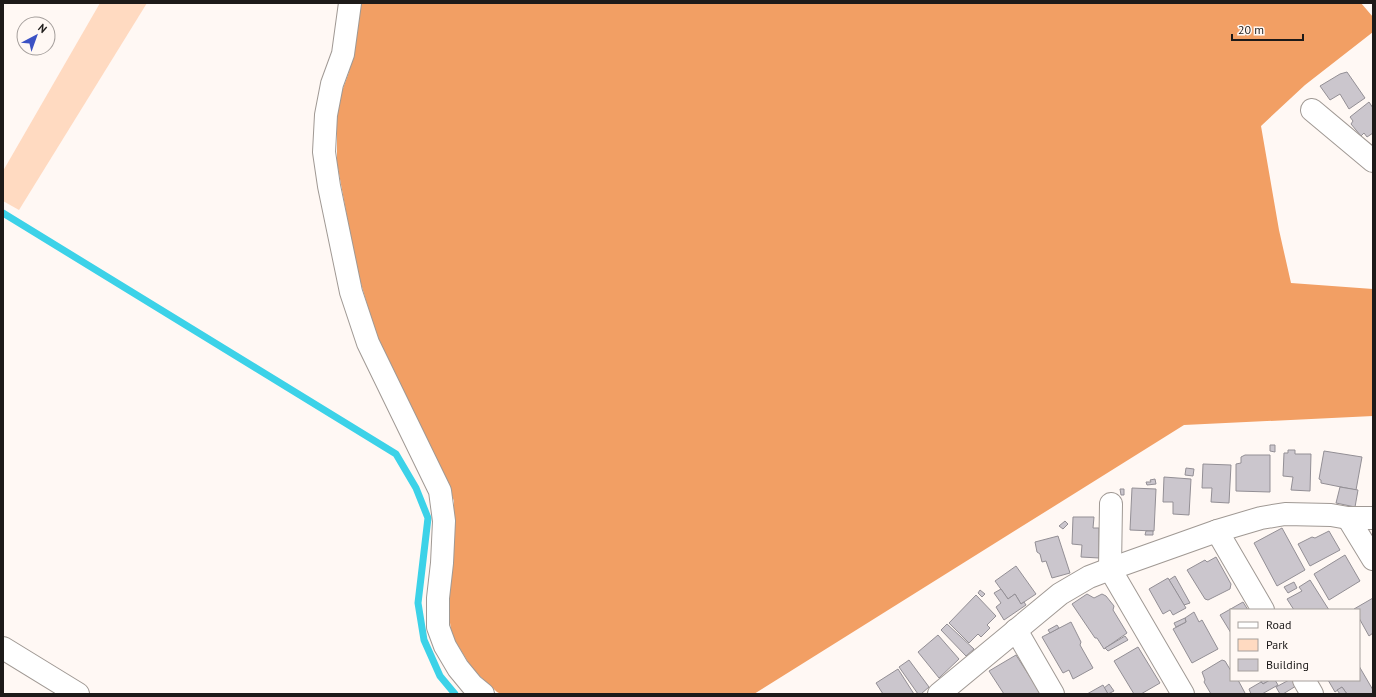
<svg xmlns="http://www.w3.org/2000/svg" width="1376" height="697" font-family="'PT Sans',sans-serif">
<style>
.green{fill:#ffdac1}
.forest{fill:#f29f64}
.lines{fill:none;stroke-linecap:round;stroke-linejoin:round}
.stream{stroke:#3cd2e8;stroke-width:7}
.building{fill:#cbc6cd;stroke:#938f95}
.street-casing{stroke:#a09994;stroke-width:24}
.street{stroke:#fff;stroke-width:22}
</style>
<rect width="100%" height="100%" fill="#fff8f4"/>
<!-- green -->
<path class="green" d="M100 3H147L19 210 3 201V171Z"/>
<!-- forest -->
<path class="forest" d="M361 3H1361L1373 17V32L1305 85 1261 126 1279 230 1291 283 1373 289V416L1184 425 754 694H501L497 692 473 670 452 636 449 616 454 501 447 483 377 338 357 270 337 163V105L349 72Z"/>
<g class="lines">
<!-- stream -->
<path class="stream" d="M3 213 396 454 416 488 428 518 418 603 424 640 440 676 455 694"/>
</g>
<!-- building -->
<g class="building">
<path d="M1347 72 1365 98 1349 109 1340 94 1330 100 1320 86 1340 74Z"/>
<path d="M1369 102 1373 108V133L1367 137 1364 133 1361 136 1351 124 1353 121 1350 117Z"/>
<path d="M1270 445H1275V452L1270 451Z"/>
<path d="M1288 450H1295V454H1311L1310 491 1291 490 1293 477 1283 476 1284 453H1288Z"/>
<path d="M1324 451 1362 457 1356 490 1321 483V480L1319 479Z"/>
<path d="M1245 455H1270V492L1236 491V464L1241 463V457Z"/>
<path d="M1203 464 1231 465 1229 503 1211 502 1212 488H1202Z"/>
<path d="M1186 468 1194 469 1193 476 1185 475Z"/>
<path d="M1164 477 1191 479 1189 515 1173 514V502H1163Z"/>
<path d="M1155 479 1156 484 1147 485 1146 482H1151L1150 480Z"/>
<path d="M1340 487 1358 490 1355 507 1336 503Z"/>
<path d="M1132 488 1156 489 1154 531 1130 530Z"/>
<path d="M1120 489H1124V495H1121Z"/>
<path d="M1073 517H1094L1093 528H1099V558L1081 557 1082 545 1072 544Z"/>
<path d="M1065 521 1068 524 1063 529 1059 526Z"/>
<path d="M1282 528 1305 570 1277 586 1254 543Z"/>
<path d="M1146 531H1153V535H1145Z"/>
<path d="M1329 531 1340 550 1310 566 1298 544 1312 537 1315 538Z"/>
<path d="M1058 536 1070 573 1052 578 1046 561 1042 562 1040 554 1037 552 1035 542Z"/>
<path d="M1345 555 1360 581 1329 600 1314 574Z"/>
<path d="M1216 557 1231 584 1230 589 1208 600 1205 599 1187 570 1205 560 1207 562Z"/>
<path d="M1016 566 1036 594 1021 604 1015 594 1008 599 995 581Z"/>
<path d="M1175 576 1190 603 1184 605 1169 580Z"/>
<path d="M1168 578 1186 608 1173 615 1170 610 1163 614 1149 589Z"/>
<path d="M1310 580 1329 610H1294L1287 599 1302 591 1299 587Z"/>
<path d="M1294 582 1297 588 1288 593 1284 587Z"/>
<path d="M1001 589 1008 599 1015 594 1021 604 1024 602 1026 605 1004 620 996 607 1001 603 994 593Z"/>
<path d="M980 590 985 594 982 597 978 593Z"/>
<path d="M1087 594 1094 598 1102 594 1106 596 1114 606 1113 610 1127 633 1104 649 1097 638H1095L1072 604Z"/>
<path d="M976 595 996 616 987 625 990 628 981 637 978 634 969 643 949 623Z"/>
<path d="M1373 598V633L1369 636 1359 618V610H1354V609Z"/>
<path d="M1243 602 1248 610H1231V633L1220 615Z"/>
<path d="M1194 612 1199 622 1202 620 1218 649 1192 663 1173 629 1186 622 1185 618Z"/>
<path d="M1185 618 1186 622 1176 627 1174 623Z"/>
<path d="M1071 622 1081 642 1080 645 1093 668 1073 679 1069 670 1063 673 1042 637Z"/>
<path d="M947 624 974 649 966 656 941 630Z"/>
<path d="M1057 625 1059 628 1050 633 1048 630Z"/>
<path d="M938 635 959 659 939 678 918 652Z"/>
<path d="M1125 636 1128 640 1108 651 1105 648Z"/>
<path d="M1138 647 1160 683 1141 694H1134L1114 661Z"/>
<path d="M1016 655 1041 694H1004L989 671Z"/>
<path d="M909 660 929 687 921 694H918L899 667Z"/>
<path d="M1222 660 1225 661 1231 671V680H1238L1245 693 1244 694H1211L1204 682 1205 680 1202 672Z"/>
<path d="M1359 666 1373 690V694H1347L1342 687 1335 692 1328 680H1359Z"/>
<path d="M898 669 914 694H883L876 683Z"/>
<path d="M1260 680H1270L1263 684Z"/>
<path d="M1270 680H1275L1278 685 1262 694H1251L1249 689 1261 682 1263 684Z"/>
<path d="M1289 680H1293L1296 686 1283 694H1280L1276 687Z"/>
<path d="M1109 684 1114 691 1108 694 1104 688Z"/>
<path d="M1103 685 1108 694H1087Z"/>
<path d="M1342 687 1347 694H1340L1337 690Z"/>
</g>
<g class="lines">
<!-- street casing -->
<g class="street-casing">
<g id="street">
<path d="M350 3 343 54 332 84 326 115 324 152 329 186 351 292 368 343 440 491 444 521 442 563 438 598V627L445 646 458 668 472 685 483 694"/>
<path d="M1312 110 1373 161"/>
<path d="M1111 504 1110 569 1183 694"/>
<path d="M1348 518 1373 559"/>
<path d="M1217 531 1263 610"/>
<path d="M1016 630 1053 694"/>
<path d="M3 648 78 694"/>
<path d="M1304 680 1312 694"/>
<path d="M939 694 1060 594 1089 577 1110 569 1217 531 1261 518 1285 514 1331 515 1348 518H1373"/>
</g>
</g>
<!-- street -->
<use href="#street" class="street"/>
</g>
<!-- border -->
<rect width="1376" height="697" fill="none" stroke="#1d1a19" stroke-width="8"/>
<!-- legend -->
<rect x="1230" y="609" width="130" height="72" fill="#fff8f4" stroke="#a59f9c"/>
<rect x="1238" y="622" width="20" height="6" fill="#ffffff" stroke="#a59f9c"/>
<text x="1266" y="629" font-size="12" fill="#1d1a19">Road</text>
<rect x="1238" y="639" width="20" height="12" fill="#ffdac1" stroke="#a59f9c"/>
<text x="1266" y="649" font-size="12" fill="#1d1a19">Park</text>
<rect x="1238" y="659" width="20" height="12" fill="#cbc6cd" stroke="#a59f9c"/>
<text x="1266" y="669" font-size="12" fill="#1d1a19">Building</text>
<!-- north arrow -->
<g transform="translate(36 36) rotate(41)"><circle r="19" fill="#fff8f4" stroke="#a59f9c"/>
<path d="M0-3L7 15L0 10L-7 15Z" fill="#3b51c4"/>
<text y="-6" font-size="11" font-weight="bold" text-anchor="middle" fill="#1d1a19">N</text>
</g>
<!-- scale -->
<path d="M1232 34v6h71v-6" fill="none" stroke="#1d1a19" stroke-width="2"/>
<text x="1238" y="34" font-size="12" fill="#1d1a19" stroke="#fff8f4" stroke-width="3" paint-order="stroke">20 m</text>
</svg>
